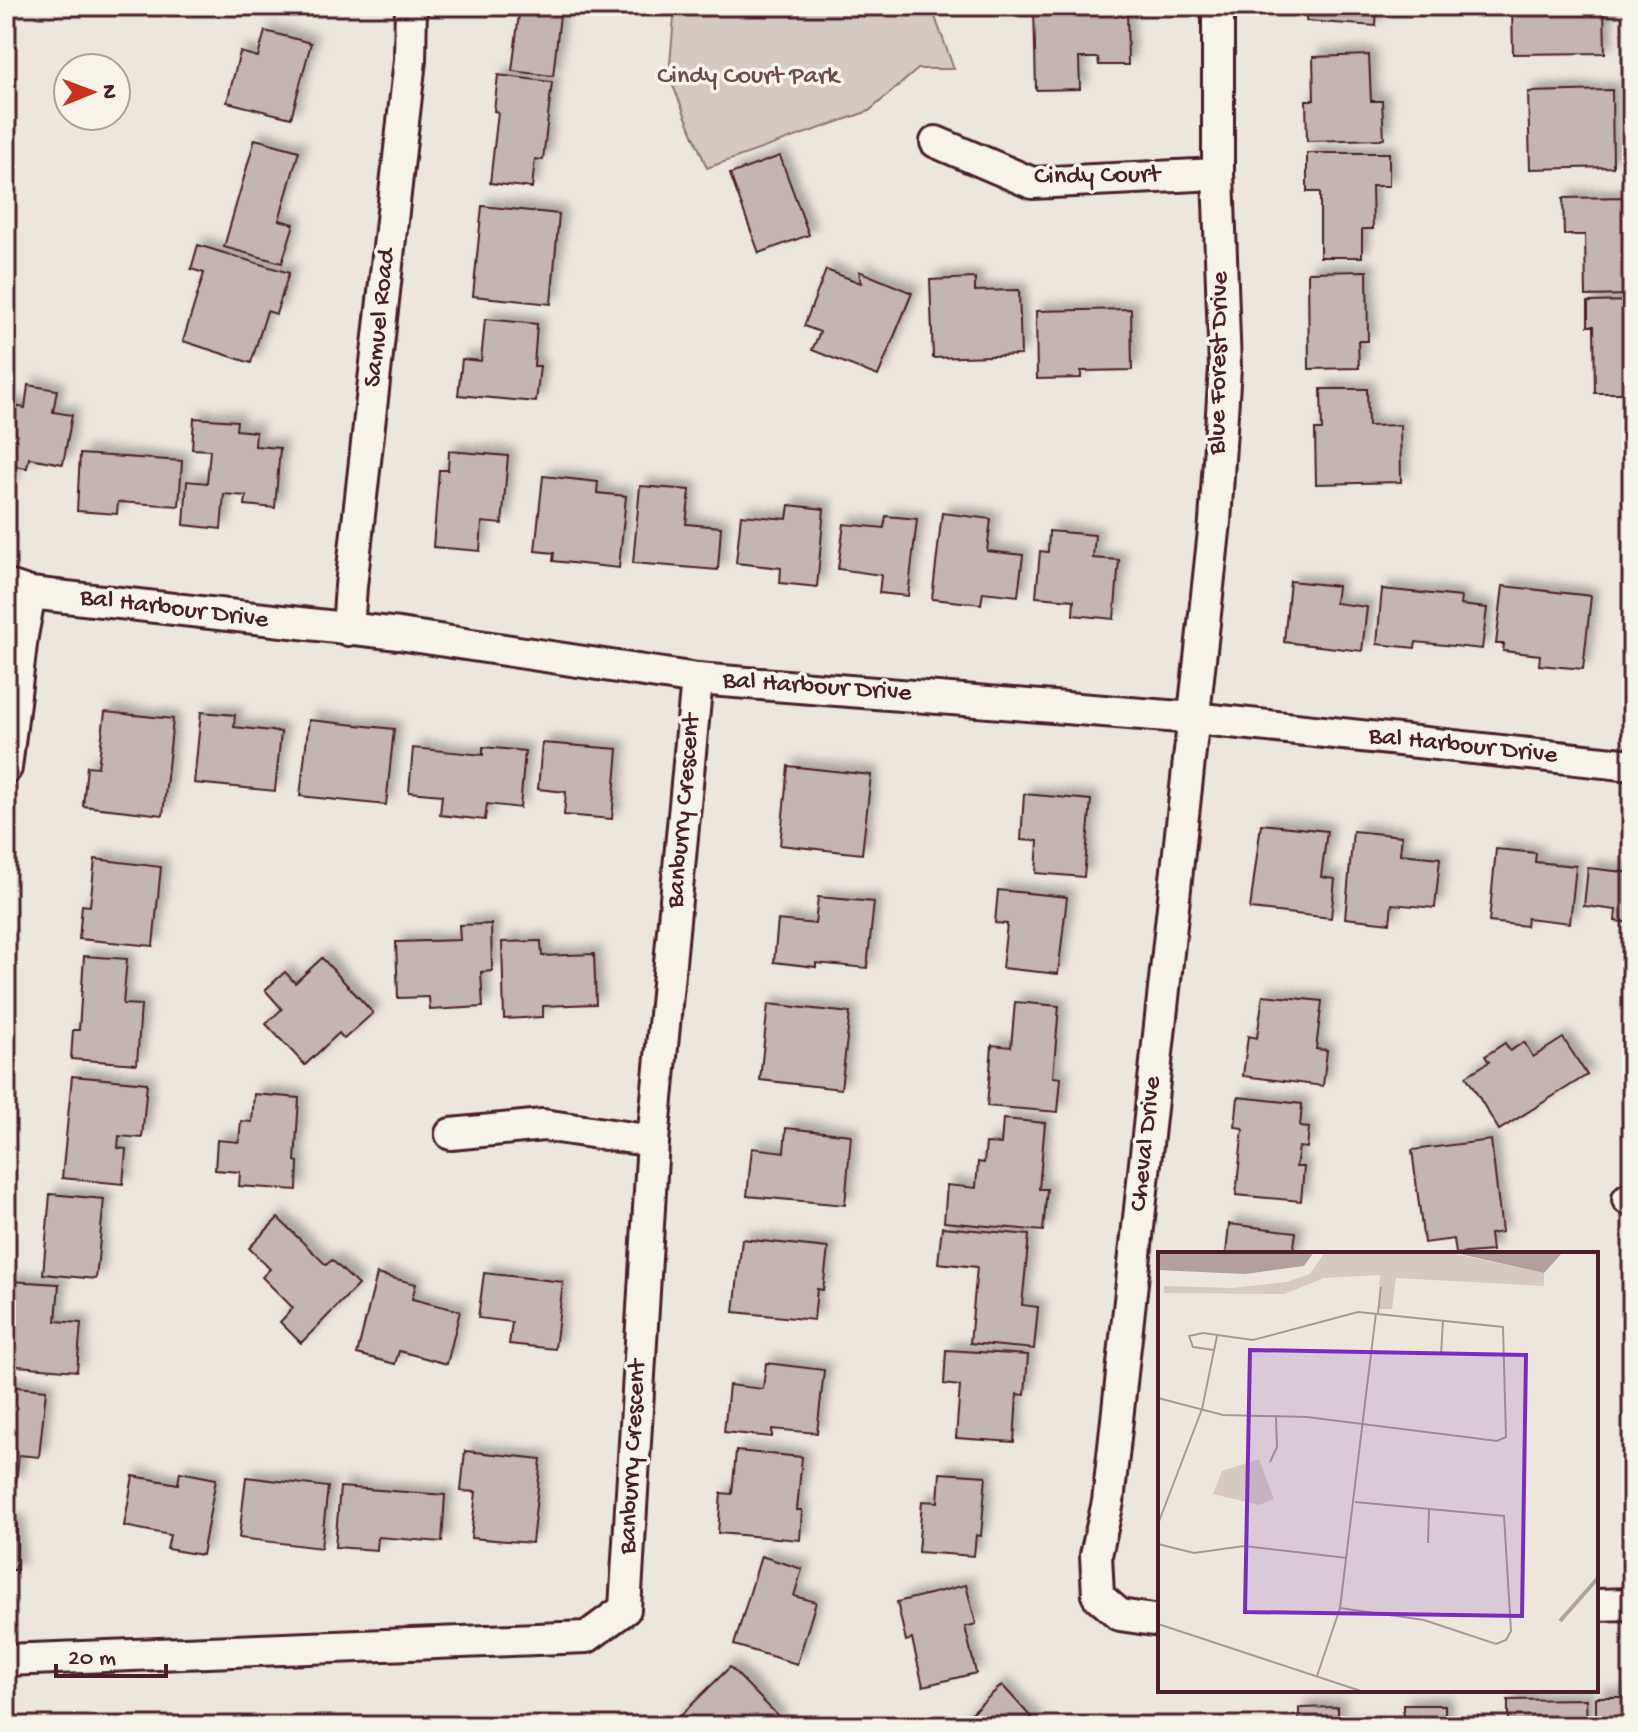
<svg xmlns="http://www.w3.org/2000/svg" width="1638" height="1732" font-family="'Gochi Hand',sans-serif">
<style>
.green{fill:#d5c9c2;stroke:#907476;stroke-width:2}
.building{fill:#c4b5b0;stroke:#4a1f2b;stroke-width:2;filter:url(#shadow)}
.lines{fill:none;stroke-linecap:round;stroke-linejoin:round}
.minor-casing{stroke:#4a1f2b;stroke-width:36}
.minor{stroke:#f7f3e8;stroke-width:30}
.labels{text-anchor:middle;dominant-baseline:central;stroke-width:7;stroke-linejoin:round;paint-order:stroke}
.park-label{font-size:26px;fill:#6d4a51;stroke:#f7f3e8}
.street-label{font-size:26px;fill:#4a1f2b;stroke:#f7f3e8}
.inset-river{fill:none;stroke:#b39f9d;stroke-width:4}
.inset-road{fill:none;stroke:#ab9696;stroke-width:2}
.view{fill:#7b2cbf;fill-opacity:0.15;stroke:#7b2cbf;stroke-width:4}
.inset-edge{fill:none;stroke:#4a1f2b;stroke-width:4}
</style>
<defs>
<filter id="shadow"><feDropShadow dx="7" dy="-7" stdDeviation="4" flood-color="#0004"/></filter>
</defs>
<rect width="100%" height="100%" fill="#ece6dd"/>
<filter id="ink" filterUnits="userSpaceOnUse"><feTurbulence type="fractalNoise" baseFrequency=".0125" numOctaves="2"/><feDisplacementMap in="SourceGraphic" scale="16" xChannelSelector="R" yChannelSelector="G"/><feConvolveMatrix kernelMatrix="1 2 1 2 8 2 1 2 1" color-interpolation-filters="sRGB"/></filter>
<g filter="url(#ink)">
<!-- green -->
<path class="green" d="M675 6H931L954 69H918L869 111 707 168 669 76Z"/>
<!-- building -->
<g class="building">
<path d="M520 6H561L553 76 512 71Z"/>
<path d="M979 6H1016V10L979 11Z"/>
<path d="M1127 6 1128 65H1099L1098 58H1079L1080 89 1036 90 1034 7Z"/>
<path d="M1307 6H1377L1376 26 1306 21Z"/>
<path d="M1512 6H1604L1605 53 1513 54Z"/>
<path d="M265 31 311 43 291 118 227 102 240 52 258 57Z"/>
<path d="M1369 55 1371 101H1382L1384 139 1307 141 1306 100H1314L1313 57Z"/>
<path d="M498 75 552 82 543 160 535 159 532 188 490 183 498 112 494 111Z"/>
<path d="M1612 90 1613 167 1530 169 1528 92Z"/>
<path d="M255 139 299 151 279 220 294 224 282 263 224 247Z"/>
<path d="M1307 153H1389V186H1372L1373 229H1362V257H1320V192H1307Z"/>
<path d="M780 156 809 235 759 253 730 174Z"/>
<path d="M1632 197V295L1586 296 1585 235H1564L1563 198Z"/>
<path d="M482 206 559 214 551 304 473 296Z"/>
<path d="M198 245 289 273 276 314 267 311 251 363 183 341 204 273 191 269Z"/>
<path d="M826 270 861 283 859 271 912 293 878 376 812 350 820 332 804 326Z"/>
<path d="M1367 271 1368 341H1358L1359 368 1309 369 1308 272Z"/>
<path d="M975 278V291L1019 290 1021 355 933 358 930 280Z"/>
<path d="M1632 301V393H1595L1594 326H1588V302Z"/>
<path d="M1131 309 1132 370 1081 371V378L1037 379 1036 311Z"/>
<path d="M485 319 537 324 534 366H540L536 402 458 395 462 359 481 361Z"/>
<path d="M28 385 57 390 53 412 72 415 63 464 29 458 27 468 14 466 10 488 6 487V404L25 408Z"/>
<path d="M1321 389H1367L1368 426 1400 425 1401 482 1316 484 1315 430H1322Z"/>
<path d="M194 418 237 421 236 430 256 432 255 446 280 448 275 508 245 505 246 496 224 494 221 529 184 525 187 481 207 483 210 450 192 449Z"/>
<path d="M449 451 508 456 502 524 482 522 480 551 433 547 439 470H448Z"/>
<path d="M80 454 182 461 179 506 118 502 117 514 77 511Z"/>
<path d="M543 476 598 482 597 493 626 496 619 568 553 561 554 553 535 551Z"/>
<path d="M640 486 690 490 686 524 721 527 718 570 633 563Z"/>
<path d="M789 505 824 509 817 587 780 583 781 568 736 563 741 515 787 519Z"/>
<path d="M942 513 991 519 987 551 1023 555 1018 596 983 592 981 604 932 599Z"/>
<path d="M886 516 917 519 908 596 879 593 881 575 838 569 844 524 884 528Z"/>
<path d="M1049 531 1095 535 1093 558 1119 560 1114 619 1073 615 1074 600 1036 597 1040 551 1048 552Z"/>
<path d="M1290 581 1337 586 1335 603 1367 607 1362 651 1284 642Z"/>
<path d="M1503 586 1591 596 1583 669 1539 665 1540 655 1503 651 1504 644H1496Z"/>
<path d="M1382 589 1461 597 1460 605 1487 608 1482 649 1416 642 1415 648 1377 644Z"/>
<path d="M105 712 173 719 163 815 83 806 87 766 98 767Z"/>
<path d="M201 712 235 715 234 727 281 732 275 791 194 783Z"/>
<path d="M309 720 394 729 386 805 300 796Z"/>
<path d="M542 743 618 749 612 819 564 815 566 792 538 789Z"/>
<path d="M483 747 525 751 520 808 487 804 485 820 440 815 442 795 409 792 413 748 483 755Z"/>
<path d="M788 766 871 775 862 854 780 845Z"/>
<path d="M1024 794 1091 800 1084 877 1036 873 1038 841 1021 840Z"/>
<path d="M1261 824 1327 831 1321 877 1335 879 1331 918 1250 909Z"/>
<path d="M1353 831 1402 836 1400 854 1440 858 1435 908 1392 904 1390 923 1345 918Z"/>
<path d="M1496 849 1536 853 1535 862 1576 866 1570 923 1527 918 1526 926 1489 922Z"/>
<path d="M95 859 161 867 153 946 79 939 82 905 90 906Z"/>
<path d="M1588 868 1632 873V923L1615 921 1616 910 1584 906Z"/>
<path d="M998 890 1067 897 1058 974 1002 968 1007 924 995 923Z"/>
<path d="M818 897 874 902 867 968 816 963V967L774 962 778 920 815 924Z"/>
<path d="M491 924 492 971 481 972 483 1007 430 1010 429 997 398 998 396 942 460 940 459 925Z"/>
<path d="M541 941 542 956 594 954 596 1004 543 1006V1017L504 1019 502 942Z"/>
<path d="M84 956 127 959 123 1004 141 1005 137 1064 71 1059 73 1030H79Z"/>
<path d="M322 958 373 1013 344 1039 339 1033 305 1065 266 1024 282 1009 265 990 285 972 295 983Z"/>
<path d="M1263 995 1322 1001 1316 1049 1327 1050 1323 1086 1243 1076 1248 1036 1257 1038Z"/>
<path d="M1015 1002 1059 1006 1053 1077 1061 1078 1058 1112 987 1106 992 1045 1011 1047Z"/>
<path d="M768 1004 850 1013 841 1089 760 1080Z"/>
<path d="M1563 1038 1587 1075 1499 1130 1466 1076 1489 1062 1485 1056 1505 1043 1510 1051 1524 1042 1533 1057Z"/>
<path d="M72 1076 147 1083 142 1138 119 1136 118 1148 126 1149 123 1184 62 1178Z"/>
<path d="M254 1094 299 1098 295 1161 298 1162 297 1190 239 1186 240 1172 215 1170 217 1140 239 1142 241 1121 252 1122Z"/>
<path d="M1238 1097 1302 1104 1300 1127 1309 1128 1307 1148 1299 1147 1296 1167H1304L1301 1201 1236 1195 1243 1128 1235 1127Z"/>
<path d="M1003 1119 1045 1123 1039 1189H1047L1043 1231 944 1222 947 1185 976 1188 978 1162 984 1163 986 1143 1001 1144Z"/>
<path d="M786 1128 851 1135 845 1205 747 1196 752 1148 784 1152Z"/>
<path d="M1491 1140 1502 1232 1490 1234 1492 1251 1456 1254 1454 1239 1424 1243 1412 1150Z"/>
<path d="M50 1194 104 1199 96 1279 43 1274Z"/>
<path d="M278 1218 326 1265 332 1260 358 1285 301 1343 280 1322 293 1308 262 1277 270 1269 249 1248Z"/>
<path d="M1229 1224 1296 1232 1293 1254H1226Z"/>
<path d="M942 1227 1029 1235 1022 1305 1038 1307 1034 1349 970 1343 977 1267 938 1263Z"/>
<path d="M742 1239 828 1248 823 1290 817 1289 814 1320 734 1312Z"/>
<path d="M484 1273 563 1282 555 1349 509 1344 512 1322 478 1318Z"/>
<path d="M377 1274 416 1284 412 1299 460 1311 447 1364 399 1351 395 1364 357 1354Z"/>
<path d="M9 1281 59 1284 56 1321 81 1323 77 1371 6 1365Z"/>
<path d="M946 1350 1028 1355 1025 1395 1017 1394 1014 1442 956 1438 960 1386 944 1384Z"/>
<path d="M766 1363 824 1370 817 1433 772 1429V1437L724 1432 729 1385 763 1389Z"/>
<path d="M6 1386 46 1390 39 1457 19 1455 16 1482 6 1481Z"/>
<path d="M465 1451 541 1459 532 1543 471 1538 476 1492 461 1491Z"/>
<path d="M736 1451 802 1457 797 1510H802L800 1540 718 1533 721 1493 732 1494Z"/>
<path d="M180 1472 216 1479 202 1555 167 1549 170 1535 124 1526 133 1476 178 1484Z"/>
<path d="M940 1473 986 1476 981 1536 976 1535 974 1556 918 1552 922 1501 938 1502Z"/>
<path d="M246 1477 328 1487 321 1548 239 1538Z"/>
<path d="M340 1487 445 1495 442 1542 378 1537 377 1550 335 1547Z"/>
<path d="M17 1522V1570H6V1523Z"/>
<path d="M761 1556 802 1569 794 1596 816 1602 797 1664 734 1645Z"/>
<path d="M966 1585 976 1624 965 1627 976 1673 923 1686 912 1639 906 1641 897 1602Z"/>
<path d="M730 1667 780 1718 772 1726H678L674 1722Z"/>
<path d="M1002 1685 1039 1726H959L958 1725Z"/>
<rect x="1596" y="1697" width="36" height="29"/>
<path d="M1586 1699 1587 1726H1508V1700Z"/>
<rect x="1403" y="1705" width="42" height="21"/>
<path d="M1338 1707V1725L1381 1726H1299V1708Z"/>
</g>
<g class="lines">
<!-- minor casing -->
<g class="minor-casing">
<g id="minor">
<path d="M936 142 1032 183 1218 174"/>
<path d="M6 585 30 593 399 634 697 679 1193 718 1632 765"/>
<path d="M348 630 351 586 410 60 411 6"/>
<path d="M6 768 22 636 30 593"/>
<path d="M451 1134 543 1125 653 1141"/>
<path d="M1628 1199H1632"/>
<path d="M1596 1605 1632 1604"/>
<path d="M1160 1621 1120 1615 1098 1596 1096 1555 1108 1502 1215 522 1225 367 1218 174V6"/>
<path d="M6 1660 587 1637 625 1609 653 1141 697 679"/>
</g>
</g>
<!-- minor -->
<use href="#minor" class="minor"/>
</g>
</g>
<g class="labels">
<!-- park labels -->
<g class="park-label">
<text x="748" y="77">Cindy Court Park</text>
</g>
<!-- street labels -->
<g class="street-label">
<text transform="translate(1097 177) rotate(-1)">Cindy Court</text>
<text transform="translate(381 318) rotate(-84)">Samuel Road</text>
<text transform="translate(1220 363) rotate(-89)">Blue Forest Drive</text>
<text transform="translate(174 610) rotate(7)">Bal Harbour Drive</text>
<text transform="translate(817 688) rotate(4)">Bal Harbour Drive</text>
<text transform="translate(1463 747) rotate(6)">Bal Harbour Drive</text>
<text transform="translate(685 811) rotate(-85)">Banburry Crescent</text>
<text transform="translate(1147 1144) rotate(-84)">Cheval Drive</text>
<text transform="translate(634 1457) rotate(-87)">Banburry Crescent</text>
</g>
</g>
<!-- overview -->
<g transform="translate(1158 1252)">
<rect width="440" height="440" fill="#ece6dd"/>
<path d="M167 0H288L386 21V34L238 26 234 57H220L222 23 166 26 126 42 6 41V34L74 36 129 30 152 22ZM101 207 116 247 101 253 55 242 64 219Z" fill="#d5c9c2"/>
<path d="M0 0H156L146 14 87 22 0 18ZM293 0H405L386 21Z" fill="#b39f9d"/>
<path class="inset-river" d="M402 369 440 326"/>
<path class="inset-road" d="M220 61 223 35M283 103 285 68M0 146 65 163 149 165 339 189 348 185 345 75 200 60 95 88 45 81 31 84 35 95 56 98M112 210 119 195 118 165M0 272 44 157 59 84M270 291 271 258M0 292 36 301 86 294 189 306M182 356 266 368 338 392 348 388 353 379 346 264 197 250M0 372 206 440M159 424 182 356 218 61"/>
<path class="view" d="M92 98 368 103 364 364 87 360Z"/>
<rect width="440" height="440" class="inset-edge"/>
</g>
<!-- margin -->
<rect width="1638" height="1732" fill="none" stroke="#f7f3e8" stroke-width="32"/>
<rect x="16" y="16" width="1606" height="1700" fill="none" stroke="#4a1f2b" stroke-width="3" filter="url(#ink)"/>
<!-- north arrow -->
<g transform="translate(92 92) rotate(89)"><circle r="38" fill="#f7f3e8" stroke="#b29e9c" stroke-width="2"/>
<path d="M0-6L14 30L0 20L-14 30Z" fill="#c8321e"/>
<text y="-12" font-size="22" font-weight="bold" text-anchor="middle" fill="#4a1f2b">N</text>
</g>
<!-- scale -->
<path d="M56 1664v12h110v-12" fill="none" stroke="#4a1f2b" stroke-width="4"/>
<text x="68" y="1664" font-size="24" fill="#4a1f2b" stroke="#f7f3e8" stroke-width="6" paint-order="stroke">20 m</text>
</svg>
